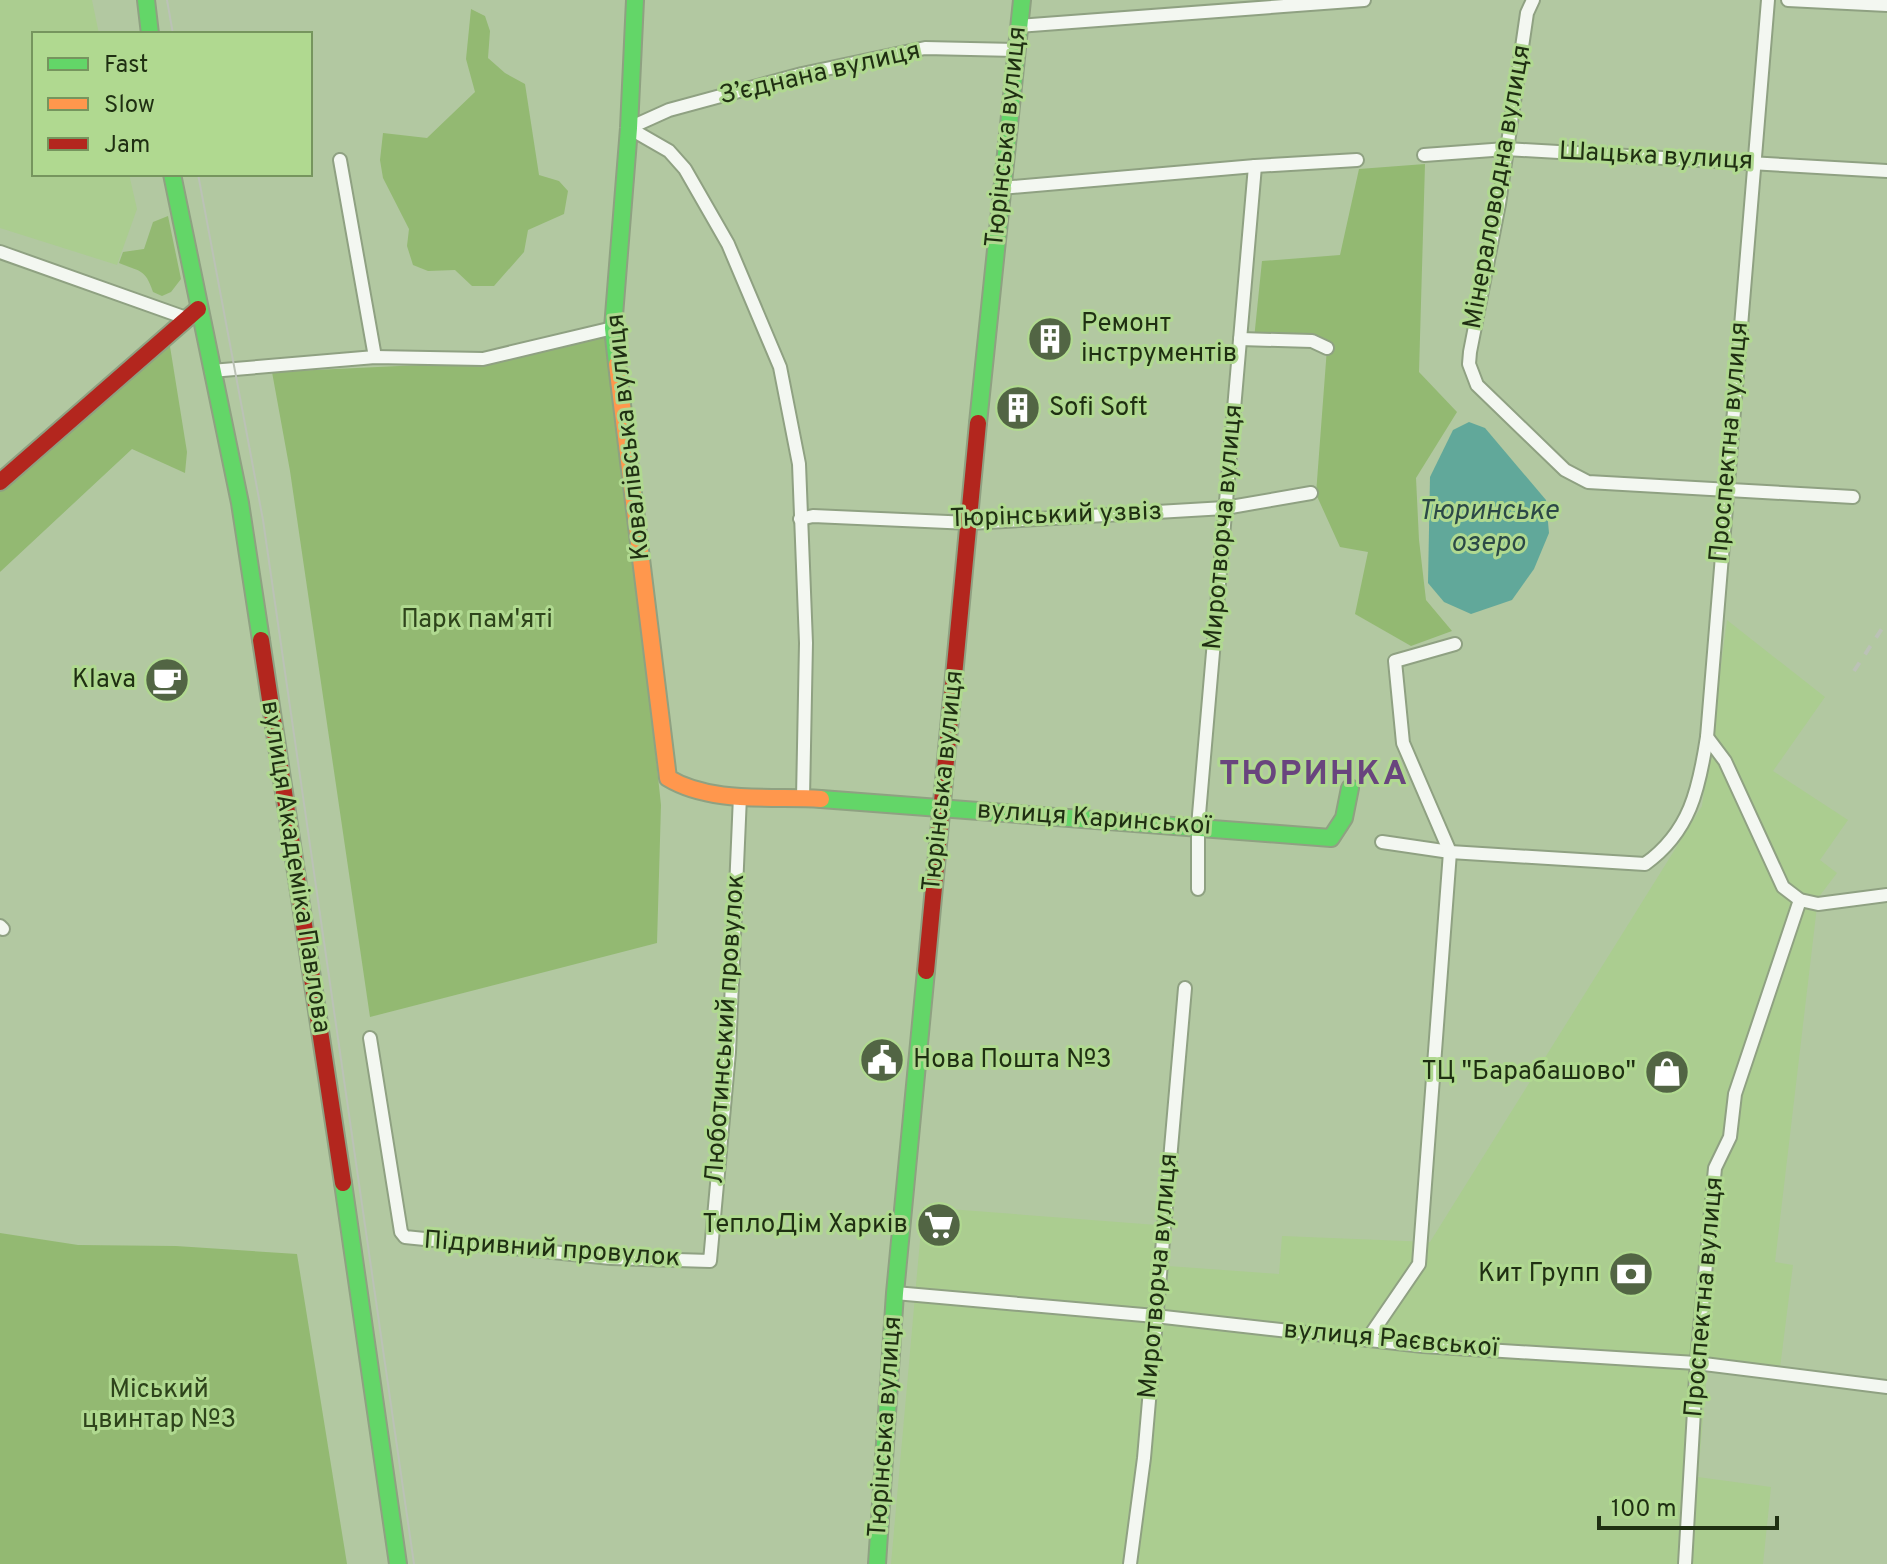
<svg xmlns="http://www.w3.org/2000/svg" width="1887" height="1564" font-family="Overpass,sans-serif">
<style>
.built{fill:#abcd90}
.green{fill:#93b972}
.water{fill:#61a89a}
.lines{fill:none;stroke-linecap:round;stroke-linejoin:round}
.street-casing{stroke:#8fa182;stroke-width:16}
.fast-casing{stroke:#8fa182;stroke-width:20}
.slow-casing{stroke:#8fa182;stroke-width:20}
.jam-casing{stroke:#8fa182;stroke-width:20}
.street{stroke:#f3f7f1;stroke-width:12}
.fast{stroke:#63d668;stroke-width:16}
.slow{stroke:#ff974d;stroke-width:16}
.jam{stroke:#b3261e;stroke-width:16}
.tram{stroke:#bbc2b6;stroke-width:2}
.rail{stroke:#bbc2b6;stroke-width:4;stroke-dasharray:10 10;stroke-linecap:butt}
.labels{text-anchor:middle;dominant-baseline:central;stroke-width:6;stroke-linejoin:round;paint-order:stroke}
.street-label{font-size:26px;fill:#1f2f12;stroke:#b0d990}
.poi-label{font-size:26px;fill:#1f2f12;stroke:#b0d990;text-anchor:end}
.park-label{font-size:26px;fill:#2e441b;stroke:#b0d990}
.water-label{font-size:28px;font-style:italic;fill:#2c4947;stroke:#b0d990}
.district-label{font-size:34px;font-weight:bold;letter-spacing:2px;fill:#69457e;stroke:#b0d990}
</style>
<rect width="100%" height="100%" fill="#b2c8a1"/>
<!-- built -->
<g class="built">
<path d="M0 0H92L99 34H34V174H129L137 209 117 265 0 228Z"/>
<path d="M1727 620 1825 697 1773 771 1848 820 1820 860 1837 873 1818 898 1775 1262 1793 1265 1779 1376 1707 1371 1698 1477 1771 1487 1763 1564H891L923 1207 1157 1225 1154 1265 1279 1274 1282 1236 1430 1242 1702 806Z"/>
</g>
<!-- green -->
<g class="green">
<path d="M471 9 485 16 490 31 488 58 505 73 525 84 539 175 559 181 568 191 564 214 528 230 524 252 494 286H472L455 270 428 271 413 265 407 246 409 229 383 178 380 160 383 133 427 138 475 92 466 59Z"/>
<path d="M1425 164 1419 372 1457 412 1416 478 1419 540 1426 600 1452 631 1411 646 1355 614 1368 552 1340 547 1316 494 1327 348 1254 339 1262 261 1340 255 1359 169Z"/>
<path d="M168 216 181 279 171 292 162 296 153 292C145 268 140 272 119 263L123 252 144 249 153 222Z"/>
<path d="M168 334 187 452 185 473 132 449 0 572V482Z"/>
<path d="M611 336 661 805 657 943 370 1017 290 471 272 372 484 362Z"/>
<path d="M0 1233 78 1245 176 1246 297 1254 347 1564H0Z"/>
</g>
<!-- water -->
<path class="water" d="M1469 422 1485 428 1546 500 1549 533 1534 569 1512 600 1471 614 1444 602 1428 583 1430 477 1453 430Z"/>
<g class="lines">
<!-- street casing -->
<g class="street-casing">
<g id="street">
<path d="M1533 0 1527 13 1499 204 1470 352 1469 364 1477 385 1565 470 1588 482 1853 497"/>
<path d="M1788 0 1887 5"/>
<path d="M1018 26 1364 0"/>
<path d="M629 128 669 151 685 169 728 244 780 367 799 464 806 643 803 798"/>
<path d="M629 128 669 110 802 74 925 48 1016 50"/>
<path d="M1424 155 1506 149 1887 171"/>
<path d="M340 160 375 357"/>
<path d="M1001 188 1255 166 1357 160"/>
<path d="M0 252 186 318"/>
<path d="M1240 339 1312 341 1327 348"/>
<path d="M211 371 375 357 483 359 613 328"/>
<path d="M800 519 813 516 970 523 1225 508 1311 493"/>
<path d="M1707 737 1725 761 1783 887 1800 900 1818 904 1887 895"/>
<path d="M1382 842 1450 852 1645 864C1690 832 1699 789 1707 737L1768 0"/>
<path d="M1198 889V826L1255 166"/>
<path d="M0 926 3 929"/>
<path d="M370 1038 401 1232 405 1237 611 1258 710 1261 729 1052 740 796"/>
<path d="M895 1293 1155 1316 1423 1346 1696 1363 1887 1387"/>
<path d="M1367 1340 1419 1264 1450 852 1403 743 1395 661 1455 644"/>
<path d="M1130 1564 1144 1458 1185 988"/>
<path d="M1685 1564 1697 1360 1715 1168 1730 1137 1735 1094 1800 900"/>
</g>
</g>
<!-- fast casing -->
<g class="fast-casing">
<g id="fast">
<path d="M146 0 150 34"/>
<path d="M172 174 240 503 261 640"/>
<path d="M617 364 613 328 629 128 635 0"/>
<path d="M978 423 1022 0"/>
<path d="M821 799 1331 838 1344 818 1350 788"/>
<path d="M343 1183 398 1564"/>
<path d="M877 1564 895 1293 926 971"/>
</g>
</g>
<!-- slow casing -->
<g class="slow-casing">
<path id="slow" d="M617 364 668 778C711 804 772 796 821 799"/>
</g>
<!-- jam casing -->
<g class="jam-casing">
<g id="jam">
<path d="M0 482 198 309"/>
<path d="M261 640 343 1183"/>
<path d="M926 971 978 423"/>
</g>
</g>
<!-- street -->
<use href="#street" class="street"/>
<!-- fast -->
<use href="#fast" class="fast"/>
<!-- slow -->
<use href="#slow" class="slow"/>
<!-- jam -->
<use href="#jam" class="jam"/>
<!-- tram -->
<g class="tram">
<path d="M167 0 173 34"/>
<path d="M198 174 263 520 414 1564"/>
</g>
<!-- rail -->
<path class="rail" d="M1854 671 1887 621"/>
</g>
<!-- icons -->
<defs>
<g id="building-disc" transform="scale(2.3)"><circle r="9.5" fill="#526544" stroke="#b0d990"/><path d="M-4-6H4V6H1V3H-1V6H-4ZM-2.5-4.3h1.7v1.8h-1.7ZM.8-4.3h1.7v1.8H.8ZM-2.5-1h1.7V.8h-1.7ZM.8-1h1.7V.8H.8Z" fill="#fff"/></g>
<g id="cafe-disc" transform="scale(2.3)"><circle r="9.5" fill="#526544" stroke="#b0d990"/><path d="M-5.5-4.5H6V0H3Q3 3.5 0 3.5H-2.5Q-5.5 3.5-5.5 0ZM3-3.2v2h1.7v-2ZM-6 4.5H4V6H-6Z" fill="#fff"/></g>
<g id="civic-disc" transform="scale(2.3)"><circle r="9.5" fill="#526544" stroke="#b0d990"/><path d="M-.6-6.5H3V-4.5H.6V-3L4-1V1h2V6H-6V1h2V-1L-.6-3ZM-1.2 2.5V6h2.4V2.5Z" fill="#fff"/></g>
<g id="shop-disc" transform="scale(2.3)"><circle r="9.5" fill="#526544" stroke="#b0d990"/><path d="M-5-2.5h2.3a2.7 3.5 0 0 1 5.4 0H5L5.5 6h-11ZM-1.5-2.5h3a1.5 2.3 0 0 0-3 0Z" fill="#fff"/></g>
<g id="supermarket-disc" transform="scale(2.3)"><circle r="9.5" fill="#526544" stroke="#b0d990"/><path d="M-6-5.5h2.5l.6 2H6L4.5 2H-2.5L-4.4-4H-6ZM-1.5 3.2a1.3 1.3 0 1 0 .1 0ZM3 3.2a1.3 1.3 0 1 0 .1 0Z" fill="#fff"/></g>
<g id="bank-disc" transform="scale(2.3)"><circle r="9.5" fill="#526544" stroke="#b0d990"/><path d="M-6-4H6V4H-6ZM0-2.3a2.3 2.3 0 1 0 0 4.6a2.3 2.3 0 1 0 0-4.6Z" fill="#fff"/></g>
</defs>
<g fill-rule="evenodd">
<use href="#building-disc" x="1050" y="339"/>
<use href="#building-disc" x="1018" y="408"/>
<use href="#cafe-disc" x="167" y="680"/>
<use href="#civic-disc" x="882" y="1060"/>
<use href="#shop-disc" x="1667" y="1072"/>
<use href="#supermarket-disc" x="939" y="1225"/>
<use href="#bank-disc" x="1631" y="1274"/>
</g>
<g class="labels">
<!-- street labels -->
<g class="street-label">
<text transform="translate(820 74) rotate(-13)">З’єднана вулиця</text>
<text transform="translate(1007 137) rotate(-84)">Тюрінська вулиця</text>
<text transform="translate(1656 157) rotate(3)">Шацька вулиця</text>
<text transform="translate(1498 187) rotate(-80)">Мінераловодна вулиця</text>
<text transform="translate(629 437) rotate(-96)">Ковалівська вулиця</text>
<text transform="translate(1730 442) rotate(-85)">Проспектна вулиця</text>
<text transform="translate(1056 516) rotate(-2)">Тюрінський узвіз</text>
<text transform="translate(1224 527) rotate(-85)">Миротворча вулиця</text>
<text transform="translate(944 781) rotate(-84)">Тюрінська вулиця</text>
<text transform="translate(1094 819) rotate(4)">вулиця Каринської</text>
<text transform="translate(295 867) rotate(81)">вулиця Академіка Павлова</text>
<text transform="translate(726 1029) rotate(-86)">Люботинський провулок</text>
<text transform="translate(552 1250) rotate(4)">Підривний провулок</text>
<text transform="translate(1159 1276) rotate(-85)">Миротворча вулиця</text>
<text transform="translate(1705 1297) rotate(-85)">Проспектна вулиця</text>
<text transform="translate(1391 1340) rotate(5)">вулиця Раєвської</text>
<text transform="translate(886 1427) rotate(-86)">Тюрінська вулиця</text>
</g>
<!-- poi labels -->
<g class="poi-label">
<text x="1081" y="324" text-anchor="start">Ремонт<tspan x="1081" dy="30">інструментів</tspan></text>
<text x="1049" y="408" text-anchor="start">Sofi Soft</text>
<text x="136" y="680">Klava</text>
<text x="913" y="1060" text-anchor="start">Нова Пошта №3</text>
<text x="1636" y="1072">ТЦ "Барабашово"</text>
<text x="908" y="1225">ТеплоДім Харків</text>
<text x="1600" y="1274">Кит Групп</text>
</g>
<!-- park labels -->
<g class="park-label">
<text x="477" y="620">Парк пам'яті</text>
<text x="159" y="1390">Міський<tspan x="159" dy="30">цвинтар №3</tspan></text>
</g>
<!-- water labels -->
<g class="water-label">
<text x="1488" y="512">Тюринське<tspan x="1488" dy="32">озеро</tspan></text>
</g>
<!-- district labels -->
<g class="district-label">
<text x="1314" y="775">ТЮРИНКА</text>
</g>
</g>
<!-- legend -->
<rect x="32" y="32" width="280" height="144" fill="#b0d990" stroke="#76955e" stroke-width="2"/>
<rect x="48" y="58" width="40" height="12" fill="#63d668" stroke="#76955e" stroke-width="2"/>
<text x="104" y="72" font-size="24" fill="#1f2f12">Fast</text>
<rect x="48" y="98" width="40" height="12" fill="#ff974d" stroke="#76955e" stroke-width="2"/>
<text x="104" y="112" font-size="24" fill="#1f2f12">Slow</text>
<rect x="48" y="138" width="40" height="12" fill="#b3261e" stroke="#76955e" stroke-width="2"/>
<text x="104" y="152" font-size="24" fill="#1f2f12">Jam</text>
<!-- scale -->
<path d="M1599 1516v12h178v-12" fill="none" stroke="#1f2f12" stroke-width="4"/>
<text x="1611" y="1516" font-size="24" fill="#1f2f12" stroke="#b0d990" stroke-width="6" paint-order="stroke">100 m</text>
</svg>
